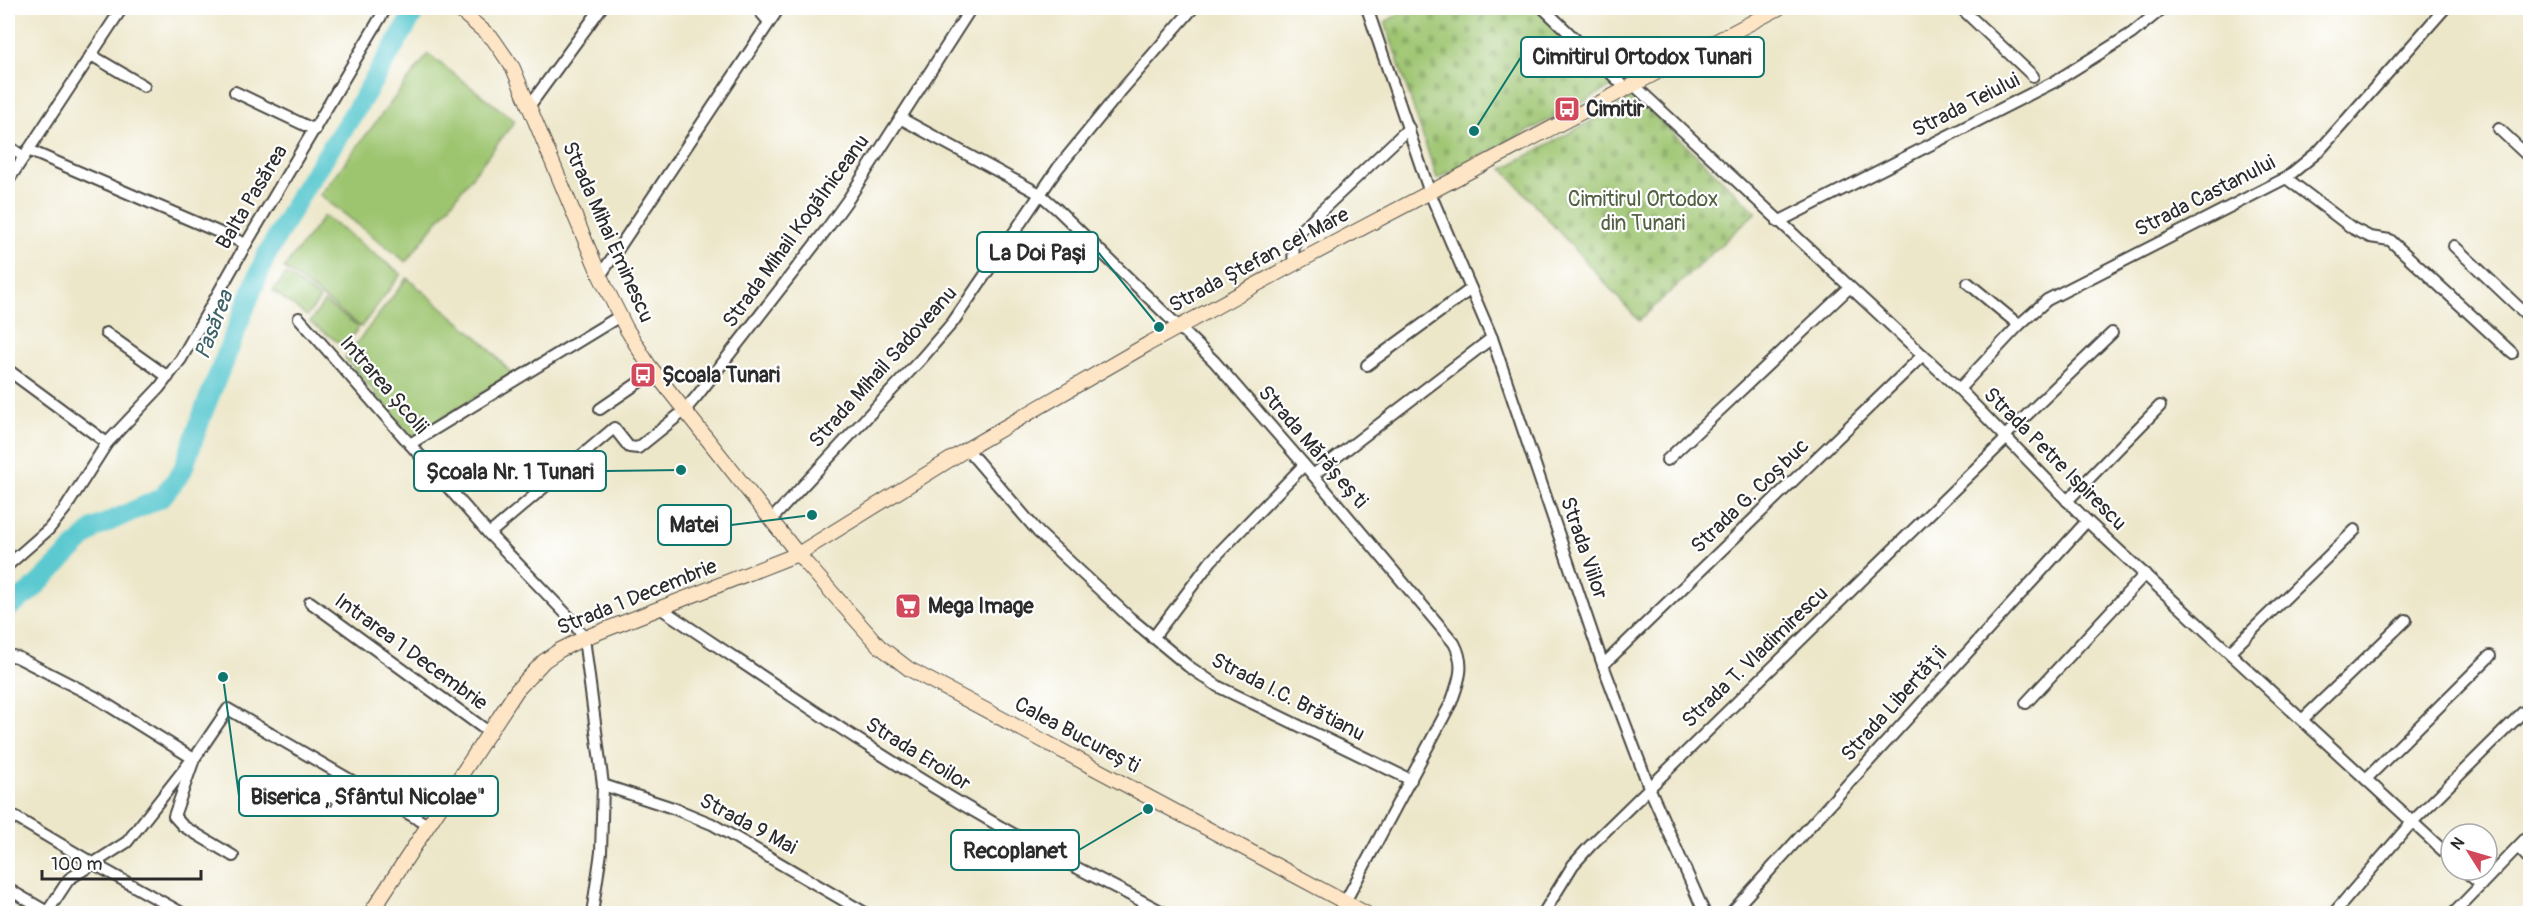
<svg xmlns="http://www.w3.org/2000/svg" width="2538" height="921" font-family="Pangolin,sans-serif">
<style>
.cemetery{fill:url(#cemetery-stones);stroke:#64784e;stroke-width:1.5}
.park{fill:#9dc570;stroke:#64784e;stroke-width:1.5}
.lines{fill:none;stroke-linecap:round;stroke-linejoin:round}
.river{stroke:#5cc9d0;stroke-width:20}
.street-casing{stroke:#484743;stroke-width:14}
.secondary-casing{stroke:#484743;stroke-width:16}
.street{stroke:#fff;stroke-width:10}
.secondary{stroke:#fde5c5;stroke-width:14}
.labels{text-anchor:middle;dominant-baseline:central;stroke-width:4.5;stroke-linejoin:round;paint-order:stroke}
.street-label{font-size:21px;fill:#2b2b2b;stroke:#fff}
.poi-label{font-size:21px;font-weight:bold;fill:#2b2b2b;stroke:#fff;text-anchor:start}
.park-label{font-size:21px;fill:#536143;stroke:#fff}
.water-label{font-size:22px;font-style:italic;fill:#3c6265;stroke:#fff}
.leader{fill:none;stroke:#0f766e;stroke-width:2}
.callout-dot{fill:#0f766e;stroke:#fff;stroke-width:2}
.callout{fill:#fff;stroke:#0f766e;stroke-width:2}
.callout-label{font-size:22px;text-anchor:middle;font-weight:bold;fill:#2b2b2b}
</style>
<defs>
<pattern id="cemetery-stones" width="16" height="16" patternUnits="userSpaceOnUse" patternTransform="scale(1.5)"><rect width="16" height="16" fill="#9dc570"/><path d="M2 7V4a2 2 0 0 1 4 0v3zM10 15v-3a2 2 0 0 1 4 0v3z" fill="#87a961"/></pattern>
</defs>
<rect width="100%" height="100%" fill="#fff"/>
<filter id="ink" filterUnits="userSpaceOnUse"><feTurbulence type="fractalNoise" baseFrequency=".0167" numOctaves="2"/><feDisplacementMap in="SourceGraphic" scale="12" xChannelSelector="R" yChannelSelector="G"/><feConvolveMatrix kernelMatrix="1 2 1 2 8 2 1 2 1" color-interpolation-filters="sRGB"/></filter>
<filter id="wash" filterUnits="userSpaceOnUse"><feTurbulence type="fractalNoise" baseFrequency=".008" numOctaves="4" result="noise"/><feDisplacementMap in="SourceGraphic" scale="24" xChannelSelector="R" yChannelSelector="G"/><feGaussianBlur stdDeviation="1.35" result="paint"/><feColorMatrix in="noise" values="0 0 0 0 0 0 0 0 0 0 0 0 0 0 0 0 0 1.4 0 .05"/><feComposite in="paint" operator="in"/></filter>
<g filter="url(#wash)">
<rect width="100%" height="100%" fill="#ede7ca"/>
<!-- cemetery -->
<g class="cemetery">
<path d="M1409 8H1538L1617 84 1437 179 1385 22Z"/>
<path d="M1635 97 1756 212 1639 321 1503 169Z"/>
</g>
<!-- park -->
<g class="park">
<path d="M428 54 515 121 406 262 320 195Z"/>
<path d="M324 216 401 274 361 327 284 268Z"/>
<path d="M286 274 320 299 307 316 273 291Z"/>
<path d="M407 278 482 341 512 374 413 437 345 358Z"/>
<path d="M324 302 359 327 345 347 310 322Z"/>
</g>
<g class="lines">
<!-- river -->
<path class="river" d="M8 608 32 590 93 529 161 498 182 472 204 410 265 258 302 192 357 108 417 8"/>
</g>
</g>
<g filter="url(#ink)">
<g class="lines">
<!-- street casing -->
<g class="street-casing">
<g id="street">
<path d="M757 8 769 22"/>
<path d="M1367 8 1430 193 1492 338 1603 665 1649 787 1705 914"/>
<path d="M1543 8 1627 89"/>
<path d="M1961 8 2033 76"/>
<path d="M91 55 144 86"/>
<path d="M1634 85 1959 389 2087 521 2451 858"/>
<path d="M235 92 315 130"/>
<path d="M530 105 601 8"/>
<path d="M900 118 1040 194 1057 209 1214 361 1313 475 1454 643C1466 665 1459 681 1451 703L1345 902"/>
<path d="M2499 129 2530 158"/>
<path d="M8 146 24 157"/>
<path d="M28 150 246 244"/>
<path d="M2286 178 2352 228 2370 237 2390 240 2512 353"/>
<path d="M8 181 122 8"/>
<path d="M1778 222 2054 82 2131 34 2163 8"/>
<path d="M2454 246 2530 318"/>
<path d="M1294 264C1292 249 1294 241 1303 228L1409 128"/>
<path d="M600 276 779 8"/>
<path d="M1968 283 2019 325"/>
<path d="M299 318 489 534 570 618 584 638 603 785 601 852 592 914"/>
<path d="M106 333 168 377"/>
<path d="M1367 365 1471 289"/>
<path d="M8 370 107 443"/>
<path d="M1959 389 2019 325 2047 300 2286 178 2319 151 2445 8"/>
<path d="M600 409 654 372"/>
<path d="M2004 437 2112 333"/>
<path d="M410 444 620 316"/>
<path d="M967 449 1039 533 1130 618 1188 666 1219 687 1411 780"/>
<path d="M1667 460 1849 288"/>
<path d="M1313 475 1492 338"/>
<path d="M2067 501 2160 406"/>
<path d="M771 520 922 358 953 322 1058 168 1120 92 1193 8"/>
<path d="M489 534 614 428 629 447 638 448 684 411 697 396 826 230 849 198 971 8"/>
<path d="M8 565 49 529 65 509 107 443 159 388 181 359 246 244 386 8"/>
<path d="M310 602 490 733"/>
<path d="M660 608C769 680 876 755 989 820 1046 854 1107 882 1166 914"/>
<path d="M1153 638 1211 561 1304 465"/>
<path d="M2230 652 2355 530"/>
<path d="M8 655 17 657 95 697 194 759"/>
<path d="M1603 665 1923 355"/>
<path d="M2026 703 2145 574"/>
<path d="M2303 719 2406 620"/>
<path d="M2366 779 2490 656"/>
<path d="M603 785 673 808 712 824 867 914"/>
<path d="M8 813 94 864 184 914"/>
<path d="M2518 847 2530 860"/>
<path d="M233 856 183 826 174 816 194 759 228 709 428 825"/>
<path d="M2464 870 2481 885"/>
<path d="M8 889 51 914"/>
<path d="M46 914 69 879 127 842 189 763"/>
<path d="M1543 914 1573 865 1590 846 2006 439"/>
<path d="M1730 914 2087 521"/>
<path d="M2333 914 2412 822 2523 712"/>
<path d="M2453 914 2530 834"/>
</g>
</g>
<!-- secondary casing -->
<g class="secondary-casing">
<g id="secondary">
<path d="M457 8 493 39 513 68 600 276 626 328 648 364 798 554 879 646 909 669 1367 914"/>
<path d="M370 914 517 690 544 661 560 650 584 638 798 554 967 449 1148 344 1294 264 1779 8"/>
</g>
</g>
<!-- street -->
<use href="#street" class="street"/>
<!-- secondary -->
<use href="#secondary" class="secondary"/>
</g>
</g>
<!-- icons -->
<defs>
<g id="bus-square" transform="scale(1.35)"><rect x="-9" y="-9" width="18" height="18" rx="4" fill="#d1495b" stroke="#fff"/><path d="M-5-6H5V4H4V6H2V4H-2V6H-4V4H-5ZM-3.5-4V0h7V-4ZM-3.5 1.2v1.5H-2V1.2ZM2 1.2v1.5H3.5V1.2Z" fill="#fff"/></g>
<g id="supermarket-square" transform="scale(1.35)"><rect x="-9" y="-9" width="18" height="18" rx="4" fill="#d1495b" stroke="#fff"/><path d="M-6-5.5h2.5l.6 2H6L4.5 2H-2.5L-4.4-4H-6ZM-1.5 3.2a1.3 1.3 0 1 0 .1 0ZM3 3.2a1.3 1.3 0 1 0 .1 0Z" fill="#fff"/></g>
</defs>
<g fill-rule="evenodd">
<use href="#bus-square" x="1567" y="109"/>
<use href="#bus-square" x="643" y="375"/>
<use href="#supermarket-square" x="908" y="606"/>
</g>
<g class="labels">
<!-- street labels -->
<g class="street-label">
<text transform="translate(1966 105) rotate(-27)">Strada Teiului</text>
<text transform="translate(2205 196) rotate(-27)">Strada Castanului</text>
<text transform="translate(252 197) rotate(-59)">Balta Pasărea</text>
<text transform="translate(796 231) rotate(-54)">Strada Mihail Kogălniceanu</text>
<text transform="translate(608 232) rotate(66)">Strada Mihai Eminescu</text>
<text transform="translate(1259 260) rotate(-28)">Strada Ștefan cel Mare</text>
<text transform="translate(883 367) rotate(-48)">Strada Mihail Sadoveanu</text>
<text transform="translate(384 385) rotate(49)">Intrarea Școlii</text>
<text transform="translate(1313 447) rotate(49)">Strada Mărășești</text>
<text transform="translate(2055 459) rotate(45)">Strada Petre Ispirescu</text>
<text transform="translate(1750 496) rotate(-44)">Strada G. Coșbuc</text>
<text transform="translate(1584 548) rotate(71)">Strada Viilor</text>
<text transform="translate(637 597) rotate(-22)">Strada 1 Decembrie</text>
<text transform="translate(411 652) rotate(36)">Intrarea 1 Decembrie</text>
<text transform="translate(1755 657) rotate(-44)">Strada T. Vladimirescu</text>
<text transform="translate(1288 697) rotate(27)">Strada I.C. Brătianu</text>
<text transform="translate(1894 704) rotate(-48)">Strada Libertății</text>
<text transform="translate(1077 735) rotate(28)">Calea București</text>
<text transform="translate(918 754) rotate(32)">Strada Eroilor</text>
<text transform="translate(748 824) rotate(28)">Strada 9 Mai</text>
</g>
<!-- poi labels -->
<g class="poi-label">
<text x="1586" y="109">Cimitir</text>
<text x="662" y="375">Școala Tunari</text>
<text x="928" y="606">Mega Image</text>
</g>
<!-- park labels -->
<g class="park-label">
<text x="1643" y="199">Cimitirul Ortodox<tspan x="1643" dy="24">din Tunari</tspan></text>
</g>
<!-- water labels -->
<g class="water-label">
<text transform="translate(214 325) rotate(-69)">Pasărea</text>
</g>
</g>
<!-- callouts -->
<path class="leader" d="M1474 131L1521 57M1159 327L1098 252M681 470L606 471M812 515L731 525M223 677L239 796M1148 809L1079 850"/>
<g class="callout-dot">
<circle cx="1474" cy="131" r="6"/>
<circle cx="1159" cy="327" r="6"/>
<circle cx="681" cy="470" r="6"/>
<circle cx="812" cy="515" r="6"/>
<circle cx="223" cy="677" r="6"/>
<circle cx="1148" cy="809" r="6"/>
</g>
<g class="callout">
<rect x="1521" y="37" width="243" height="40" rx="6"/>
<rect x="977" y="232" width="121" height="40" rx="6"/>
<rect x="414" y="451" width="192" height="40" rx="6"/>
<rect x="658" y="505" width="73" height="40" rx="6"/>
<rect x="239" y="776" width="259" height="40" rx="6"/>
<rect x="951" y="830" width="128" height="40" rx="6"/>
</g>
<g class="callout-label">
<text x="1642" y="64">Cimitirul Ortodox Tunari</text>
<text x="1037" y="260">La Doi Paşi</text>
<text x="510" y="479">Școala Nr. 1 Tunari</text>
<text x="694" y="532">Matei</text>
<text x="368" y="804">Biserica „Sfântul Nicolae"</text>
<text x="1015" y="858">Recoplanet</text>
</g>
<!-- margin -->
<rect width="2538" height="921" fill="none" stroke="#fff" stroke-width="30"/>
<!-- north arrow -->
<g transform="translate(2469 852) rotate(307)"><circle r="28" fill="#ffffff" stroke="#aaaaaa" stroke-width="1.5"/>
<path d="M0-4.5L10 22L0 15L-10 22Z" fill="#d1495b"/>
<text y="-9" font-size="16" font-weight="bold" text-anchor="middle" fill="#2b2b2b">N</text>
</g>
<!-- scale -->
<path d="M42 870v9h159v-9" fill="none" stroke="#2b2b2b" stroke-width="3"/>
<text x="51" y="870" font-size="18" fill="#2b2b2b" stroke="#ffffff" stroke-width="4.5" paint-order="stroke">100 m</text>
</svg>
